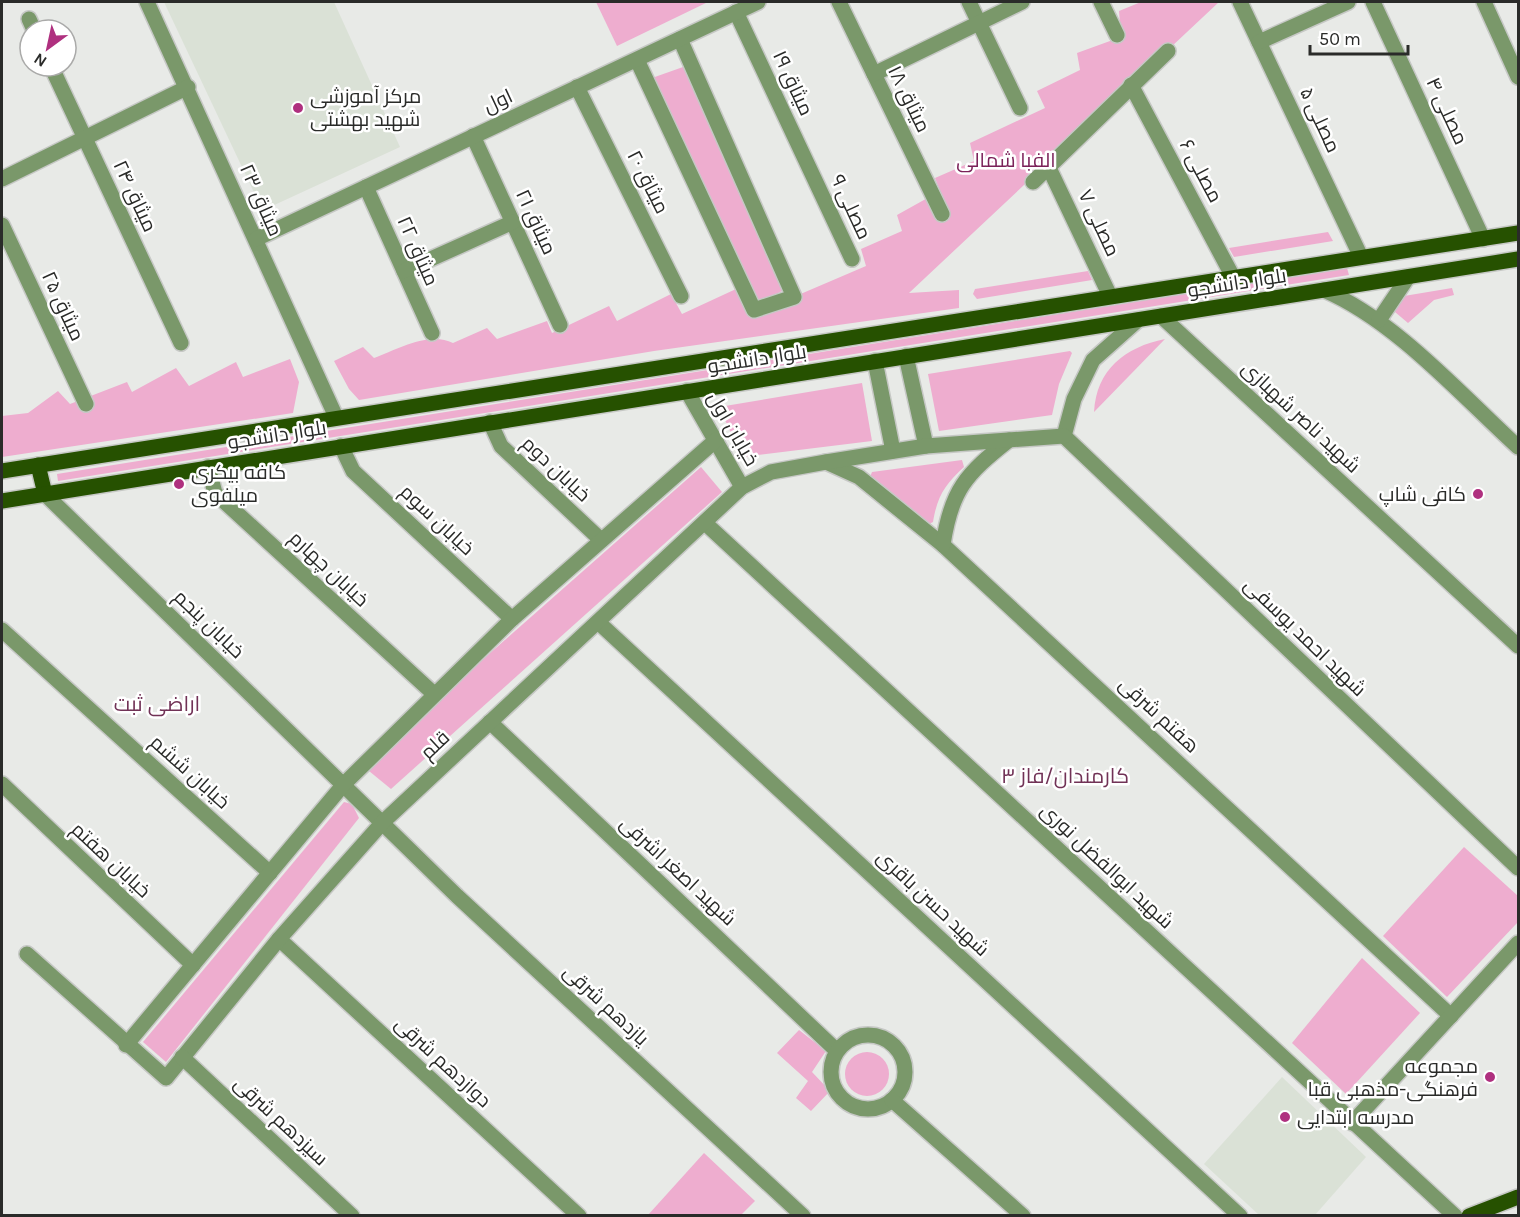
<svg xmlns="http://www.w3.org/2000/svg" width="1520" height="1217" font-family="Karla,Cairo,sans-serif">
<style>
.built{fill:#dae1d6}
.green{fill:#eeadcf}
.lines{fill:none;stroke-linecap:round;stroke-linejoin:round}
.minor-casing{stroke:#c6c8c5;stroke-width:18}
.major-casing{stroke:#c6c8c5;stroke-width:18}
.minor{stroke:#7a986a;stroke-width:15}
.major{stroke:#265100;stroke-width:15}
.poi-dot{fill:#af307f;stroke:#fff;stroke-width:2}
.labels{text-anchor:middle;dominant-baseline:central;stroke-width:5;stroke-linejoin:round;paint-order:stroke}
.street-label{font-size:20px;fill:#2a2b29;stroke:#fff}
.poi-label{font-size:20px;fill:#2a2b29;stroke:#fff;text-anchor:start}
.park-label{font-size:20px;fill:#7b2159;stroke:#fff}
.neighbourhood-label{font-size:21px;fill:#713256;stroke:#fff}
</style>
<rect width="100%" height="100%" fill="#e8eae7"/>
<!-- built -->
<g class="built">
<path d="M164 2H334L400 147 270 207 259 203Z"/>
<path d="M1282 1077 1366 1157 1315 1215H1259L1204 1164Z"/>
</g>
<!-- green -->
<g class="green">
<path d="M596 2H708L617 46Z"/>
<path d="M1141 2H1219L909 293 959 290V308L654 351 359 400 349 389 334 361 363 347 374 358C398 349 429 331 453 343L487 328 497 339 547 321 552 333 609 306 617 321 671 294 682 314 736 289 756 313 866 266 861 249 902 231 897 215 940 191 935 178 974 161 970 143 1045 108 1037 91 1080 70 1077 53 1121 37 1119 11Z"/>
<path d="M683 67 784 290 759 303 652 78Z"/>
<path d="M1328 232 1333 241 1234 257 1229 248Z"/>
<path d="M1347 268 1349 275 58 481 57 474Z"/>
<path d="M1088 271 1092 280 977 299 973 294 975 289Z"/>
<path d="M1452 288 1454 295 1434 300 1408 323 1395 312 1392 306 1398 297Z"/>
<path d="M1165 339 1094 412C1096 370 1125 347 1165 339Z"/>
<path d="M1070 351 1072 353 1059 384 1052 415 939 431 928 374Z"/>
<path d="M290 359 299 382 293 413 2 457V416L28 413 58 391 70 404 127 382 132 392 176 368 189 386 236 362 243 377Z"/>
<path d="M862 383 872 441 742 457 719 407Z"/>
<path d="M962 460 964 467C945 484 937 497 933 522L925 526 870 477 872 472Z"/>
<path d="M701 467 722 492 391 789 369 771 429 707Z"/>
<path d="M344 802 352 804 359 818 166 1062 143 1042Z"/>
<path d="M1464 847 1518 896V922L1447 997 1383 936Z"/>
<path d="M1362 958 1420 1013 1346 1094 1292 1043Z"/>
<path d="M799 1030 826 1051 812 1072 830 1091 811 1111 796 1098 808 1081 777 1053Z"/>
<circle cx="867" cy="1074" r="22"/>
<path d="M704 1153 755 1201 741 1215H648Z"/>
</g>
<g class="lines">
<!-- minor casing -->
<g class="minor-casing">
<g id="minor">
<path d="M147 2 336 417"/>
<path d="M839 2 942 214"/>
<path d="M969 2 1020 108"/>
<path d="M1101 2 1117 35"/>
<path d="M1240 2 1361 257"/>
<path d="M1373 2 1483 239"/>
<path d="M1484 2 1518 77"/>
<path d="M736 12 852 259"/>
<path d="M29 19 34 30"/>
<path d="M1259 42 1348 2"/>
<path d="M637 60 754 310 794 297 680 39"/>
<path d="M51 66 181 343"/>
<path d="M874 74 1022 2"/>
<path d="M1131 85 1233 277"/>
<path d="M577 87 681 296"/>
<path d="M473 136 560 325"/>
<path d="M1049 168 1110 296"/>
<path d="M2 179 188 87"/>
<path d="M1033 182 1168 51"/>
<path d="M366 187 432 333"/>
<path d="M2 225 86 404"/>
<path d="M256 239 758 2"/>
<path d="M404 271 513 222"/>
<path d="M1324 290C1396 321 1460 394 1518 447"/>
<path d="M1161 316 1518 646"/>
<path d="M1379 320 1408 277"/>
<path d="M906 356 926 446"/>
<path d="M875 361 893 451"/>
<path d="M687 391 742 487"/>
<path d="M490 422 501 446 601 540"/>
<path d="M1064 436 1518 868"/>
<path d="M1064 436 1074 399 1093 360 1138 320"/>
<path d="M341 446 353 471 512 619"/>
<path d="M826 462 859 477 943 545 1451 1016"/>
<path d="M208 467 215 493 434 694"/>
<path d="M45 494 457 896 803 1216"/>
<path d="M705 523 1455 1216"/>
<path d="M943 545C951 490 966 474 1009 440"/>
<path d="M598 622 1240 1216"/>
<path d="M2 630 270 873"/>
<path d="M490 722 837 1051"/>
<path d="M2 784 193 965"/>
<path d="M279 939 579 1216"/>
<path d="M27 954 166 1078 279 939 383 822 742 487 771 472 826 462 926 446 1064 436"/>
<circle cx="868" cy="1072" r="37"/>
<path d="M126 1045 344 784 512 619 716 440"/>
<path d="M182 1057 352 1216"/>
<path d="M892 1100 1023 1216"/>
<path d="M1352 1123 1518 943"/>
</g>
</g>
<!-- major casing -->
<g class="major-casing">
<g id="major">
<path d="M38 465 45 494"/>
<path d="M2 471 1518 233"/>
<path d="M2 501 1518 259"/>
<path d="M1469 1216 1518 1197"/>
</g>
</g>
<!-- minor -->
<use href="#minor" class="minor"/>
<!-- major -->
<use href="#major" class="major"/>
</g>
<!-- markers -->
<g class="poi-dot">
<circle cx="298" cy="108" r="6"/>
<circle cx="179" cy="484" r="6"/>
<circle cx="1478" cy="494" r="6"/>
<circle cx="1490" cy="1077" r="6"/>
<circle cx="1285" cy="1117" r="6"/>
</g>
<g class="labels">
<!-- street labels -->
<g class="street-label">
<text transform="translate(793 83) rotate(65)">میثاق ۱۹</text>
<text transform="translate(909 99) rotate(64)">میثاق ۱۸</text>
<text transform="translate(498 101) rotate(-25)">اول</text>
<text transform="translate(1447 111) rotate(65)">مصلی ۴</text>
<text transform="translate(1320 120) rotate(65)">مصلی ۵</text>
<text transform="translate(1201 171) rotate(62)">مصلی ۶</text>
<text transform="translate(648 182) rotate(63)">میثاق ۲۰</text>
<text transform="translate(135 196) rotate(65)">میثاق ۲۴</text>
<text transform="translate(261 200) rotate(66)">میثاق ۲۳</text>
<text transform="translate(851 207) rotate(65)">مصلی ۹</text>
<text transform="translate(536 222) rotate(65)">میثاق ۲۱</text>
<text transform="translate(1099 223) rotate(65)">مصلی ۷</text>
<text transform="translate(418 251) rotate(66)">میثاق ۲۲</text>
<text transform="translate(1237 283) rotate(-9)">بلوار دانشجو</text>
<text transform="translate(63 306) rotate(65)">میثاق ۲۵</text>
<text transform="translate(757 359) rotate(-9)">بلوار دانشجو</text>
<text transform="translate(1301 417) rotate(43)">شهید ناصر شهبازی</text>
<text transform="translate(733 429) rotate(60)">خیابان اول</text>
<text transform="translate(277 435) rotate(-9)">بلوار دانشجو</text>
<text transform="translate(556 469) rotate(43)">خیابان دوم</text>
<text transform="translate(437 520) rotate(43)">خیابان سوم</text>
<text transform="translate(329 569) rotate(43)">خیابان چهارم</text>
<text transform="translate(209 624) rotate(44)">خیابان پنجم</text>
<text transform="translate(1305 637) rotate(44)">شهید احمد یوسفی</text>
<text transform="translate(1159 715) rotate(43)">هفتم شرقی</text>
<text transform="translate(435 745) rotate(-43)">قلم</text>
<text transform="translate(190 772) rotate(42)">خیابان ششم</text>
<text transform="translate(111 860) rotate(43)">خیابان هفتم</text>
<text transform="translate(1107 866) rotate(43)">شهید ابوالفضل نوری</text>
<text transform="translate(678 871) rotate(43)">شهید اصغر اشرفی</text>
<text transform="translate(933 903) rotate(43)">شهید حسن باقری</text>
<text transform="translate(606 1005) rotate(43)">یازدهم شرقی</text>
<text transform="translate(443 1062) rotate(43)">دوازدهم شرقی</text>
<text transform="translate(281 1121) rotate(43)">سیزدهم شرقی</text>
</g>
<!-- poi labels -->
<g class="poi-label">
<text x="310" y="96">مرکز آموزشی<tspan x="310" dy="23">شهید بهشتی</tspan></text>
<text x="191" y="472">کافه بیکری<tspan x="191" dy="23">میلفوی</tspan></text>
<text x="1466" y="494" text-anchor="end">کافی شاپ</text>
<text x="1478" y="1066" text-anchor="end">مجموعه<tspan x="1478" dy="23">فرهنگی-مذهبی قبا</tspan></text>
<text x="1297" y="1117">مدرسه ابتدایی</text>
</g>
<!-- park labels -->
<g class="park-label">
<text x="1006" y="160">الفبا شمالی</text>
</g>
<!-- neighbourhood labels -->
<g class="neighbourhood-label">
<text x="157" y="704">اراضی ثبت</text>
<text x="1065" y="776">کارمندان/فاز ۳</text>
</g>
</g>
<!-- border -->
<rect width="1520" height="1217" fill="none" stroke="#2a2b29" stroke-width="6"/>
<!-- north arrow -->
<g transform="translate(48 48) rotate(213)"><circle r="28" fill="#ffffff" stroke="#aaaaa9" stroke-width="1.5"/>
<path d="M0-4.5L10 22L0 15L-10 22Z" fill="#af307f"/>
<text y="-9" font-size="16" font-weight="bold" text-anchor="middle" fill="#2a2b29">N</text>
</g>
<!-- scale -->
<path d="M1310 45v9h98v-9" fill="none" stroke="#2a2b29" stroke-width="3"/>
<text x="1319" y="45" font-size="18" fill="#2a2b29" stroke="#ffffff" stroke-width="4.5" paint-order="stroke">50 m</text>
</svg>
